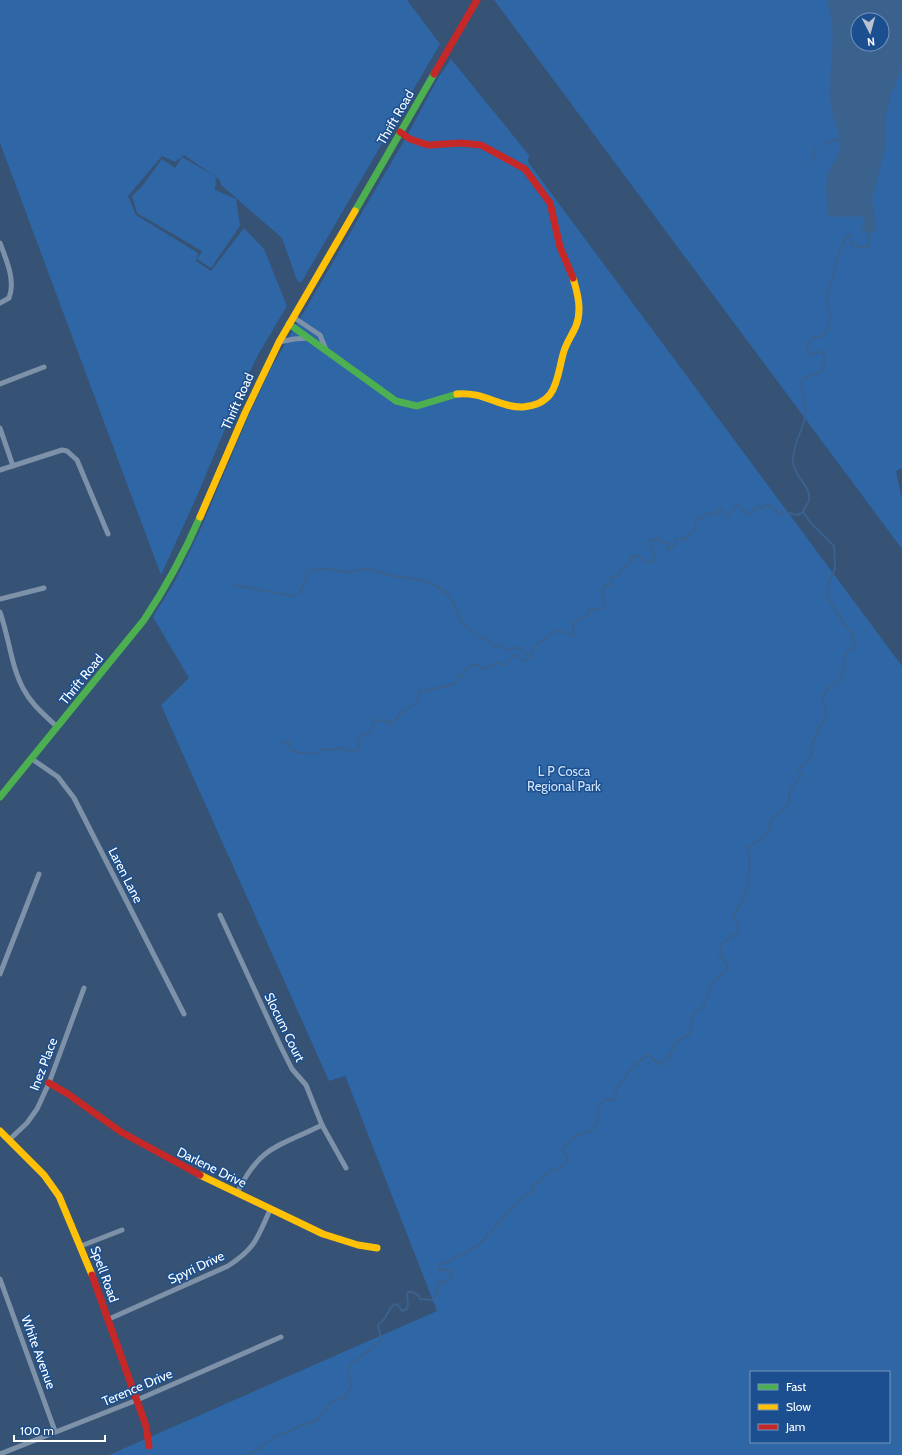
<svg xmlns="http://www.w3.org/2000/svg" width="902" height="1455" font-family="Cabin,sans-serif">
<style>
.green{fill:#2f66a5;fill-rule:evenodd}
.water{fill:#3b618d;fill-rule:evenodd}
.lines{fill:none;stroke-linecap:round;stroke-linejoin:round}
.stream{stroke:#3b618d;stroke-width:2}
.street{stroke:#7d92a8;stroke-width:5}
.fast{stroke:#4caf50;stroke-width:7}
.slow{stroke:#ffc107;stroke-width:7}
.jam{stroke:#c62828;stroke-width:7}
.labels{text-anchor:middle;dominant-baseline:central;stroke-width:3;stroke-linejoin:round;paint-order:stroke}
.street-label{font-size:13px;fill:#fff;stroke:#1b4f8f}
.park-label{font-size:13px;fill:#cfe3fa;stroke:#1b4f8f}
</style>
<rect width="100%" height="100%" fill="#365274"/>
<!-- green -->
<g class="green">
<path d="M0 0H407L440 44 301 283 297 280 282 238 221 185 220 180 184 155 175 162 162 156 128 196 136 215 198 253 196 261 211 271 244 228 264 249 287 306 258 355 244 384 196 498 161 575 0 143Z"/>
<path d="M494 0H902V468L896 471 902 499V549ZM858 20H882V44H858Z"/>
<path d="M451 59 529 155 528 162 902 666V1455H109L437 1311 346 1078 345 1076 329 1081 161 705 189 678 153 617 176 579 201 528 248 417 271 368 408 134 438 78ZM751 1372H889V1442H751Z"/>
<path d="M182 157 216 177 215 190 236 199 240 226 211 268 197 259 202 251 137 213 132 196 143 185 162 159 175 168Z"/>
</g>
<!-- water -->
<path class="water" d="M827 0H902V67L891 95 885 121 886 144 871 203H873L876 233 861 231 865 221 860 216 828 217C828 203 824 187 828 174 832 163 840 155 840 143 840 131 833 119 831 107 827 71 839 35 827 0ZM858 20H882V44H858Z"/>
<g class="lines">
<!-- stream -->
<g class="stream">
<path d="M824 144 839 139"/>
<path d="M812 162 816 147"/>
<path d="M234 585 293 596 299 594 308 572C328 566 328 570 347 572 353 573 361 568 368 569 374 569 379 573 385 574 406 579 432 578 448 595 458 606 457 626 474 631L478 636 487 639 493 646 500 645 508 650 518 647 522 649 523 652 530 656"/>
<path d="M282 745 288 740 291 751C295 752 308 754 313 754 317 754 320 750 325 749 332 749 336 751 344 748L348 752 358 750 359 746 358 739 360 736 371 732 374 721 382 720 392 724 401 713 417 702 420 692 454 684 459 680V675H463C466 668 472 664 479 665L484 669 499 662 501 665 507 664 513 656 516 655 525 661 531 656 533 647 557 631 564 632 571 636 574 634 573 624 581 618H585L588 615V609L602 610 605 606 602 594 605 585H611V577H617L623 568 634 560 631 559V556L642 557 645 562H653L655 558 650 541 660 539 661 542 669 543 668 549 673 547 678 539H687L686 536 695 531 696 517 701 518C706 514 708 511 715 515L720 508 727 517 735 508 736 503 749 514 753 512 758 506 764 509V506L770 505 780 515 782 511 797 515 804 512"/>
<path d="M249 1455 273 1438 318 1419 329 1404 339 1398H344L352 1384 349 1377V1365L379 1343 381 1339 378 1325C387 1319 387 1311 394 1304L398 1305 402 1311 407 1309 408 1304 407 1294 408 1292H413L419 1296 420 1299 432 1300C438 1294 439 1289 438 1281L443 1284 452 1276 450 1270H439V1264L449 1262 454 1257 460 1256 478 1245 522 1198 532 1191 535 1182 539 1183C549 1166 558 1172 568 1161L563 1150 573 1137 593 1129 597 1123 598 1108 604 1100 614 1099C618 1079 634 1067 648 1054L659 1065 670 1055 676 1041 689 1035 694 1013 703 1007 712 982 727 971C728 965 726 960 720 957 717 938 733 941 740 929L734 919V914C747 900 752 868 748 848 755 842 765 837 771 829 769 816 779 815 786 807 790 802 788 797 790 792 791 786 799 780 802 774L798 769 808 762 812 754 811 747 820 725 825 721 826 710 822 700 824 693 842 676 846 653 854 647 853 634 845 625 827 596 829 581 835 569 834 546 810 522 803 511C805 507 808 504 809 500 812 487 793 475 793 462 793 444 801 433 805 418 809 405 798 392 802 379L821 372 825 364 824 354 820 351 811 356 807 351V343L811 339 824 335 829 326 830 312 826 301 839 253 846 237 850 235 852 244 858 247H868L869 233"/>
</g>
<!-- street -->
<g class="street">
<path d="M0 243C6 259 16 281 9 298L0 303"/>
<path d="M293 317 320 335 326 350"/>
<path d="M279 342 294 339 309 338"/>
<path d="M0 384 44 367"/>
<path d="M0 428 13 466"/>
<path d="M0 470 62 450 67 451 77 460 108 534"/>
<path d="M0 599 44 588"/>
<path d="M0 612C9 637 11 667 24 690 32 705 45 715 57 727"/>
<path d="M32 759 58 777 74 798 184 1014"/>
<path d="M220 915 281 1047 292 1069 306 1085 322 1125 346 1168"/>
<path d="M0 974 39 874"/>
<path d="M9 1140 27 1123 37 1109 49 1083 84 988"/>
<path d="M237 1193C261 1144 279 1147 322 1125"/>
<path d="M81 1246 122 1230"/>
<path d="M0 1279 55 1431"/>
<path d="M109 1319 228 1266C256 1248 257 1238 270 1210"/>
<path d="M0 1454 137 1400 281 1337"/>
</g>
<!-- fast -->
<g class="fast">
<path d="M355 211 434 74"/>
<path d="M289 324 396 401 417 406 457 394"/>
<path d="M0 797 144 620C166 587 184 554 200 517"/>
</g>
<!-- slow -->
<g class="slow">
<path d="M457 394C483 391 500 408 523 407 559 404 556 377 564 351 567 342 572 335 576 326 582 311 578 294 573 278"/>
<path d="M200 517 245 413 279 342 355 211"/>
<path d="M0 1131 44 1175 59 1196 92 1275"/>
<path d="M200 1175 323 1234 358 1245 377 1248"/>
</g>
<!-- jam -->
<g class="jam">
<path d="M434 74 477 0"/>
<path d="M400 132 410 139 428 145 461 143 481 145 525 169 550 203 560 247 573 278"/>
<path d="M49 1083 68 1094 121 1132 200 1175"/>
<path d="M92 1275 146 1426 149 1446"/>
</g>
</g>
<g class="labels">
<!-- street labels -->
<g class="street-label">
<text transform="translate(395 117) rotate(-60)">Thrift Road</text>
<text transform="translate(237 401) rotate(-66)">Thrift Road</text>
<text transform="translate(81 679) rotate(-51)">Thrift Road</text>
<text transform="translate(126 875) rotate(63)">Laren Lane</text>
<text transform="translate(285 1027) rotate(64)">Slocum Court</text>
<text transform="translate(43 1064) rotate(-69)">Inez Place</text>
<text transform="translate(212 1167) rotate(26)">Darlene Drive</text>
<text transform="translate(196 1267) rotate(-25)">Spyri Drive</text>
<text transform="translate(105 1274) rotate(70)">Spell Road</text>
<text transform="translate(39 1352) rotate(70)">White Avenue</text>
<text transform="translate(137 1387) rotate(-23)">Terence Drive</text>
</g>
<!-- park labels -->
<g class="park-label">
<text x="564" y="771">L P Cosca<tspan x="564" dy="15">Regional Park</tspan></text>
</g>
</g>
<!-- legend -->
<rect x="750" y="1371" width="140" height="72" fill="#1b4f8f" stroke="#7695bc"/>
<rect x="758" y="1384" width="20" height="6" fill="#4caf50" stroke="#7695bc"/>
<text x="786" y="1391" font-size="12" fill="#ffffff">Fast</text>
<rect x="758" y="1404" width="20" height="6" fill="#ffc107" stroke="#7695bc"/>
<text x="786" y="1411" font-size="12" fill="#ffffff">Slow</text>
<rect x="758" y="1424" width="20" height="6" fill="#c62828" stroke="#7695bc"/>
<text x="786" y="1431" font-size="12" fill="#ffffff">Jam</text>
<!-- north arrow -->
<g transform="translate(870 32) rotate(174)"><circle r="19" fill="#1b4f8f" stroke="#7695bc"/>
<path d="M0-3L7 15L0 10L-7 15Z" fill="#b9c2ce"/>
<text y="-6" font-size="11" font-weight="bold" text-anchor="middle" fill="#ffffff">N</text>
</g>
<!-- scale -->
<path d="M14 1435v6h91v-6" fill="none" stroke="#ffffff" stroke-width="2"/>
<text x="20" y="1435" font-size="12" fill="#ffffff" stroke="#1b4f8f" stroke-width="3" paint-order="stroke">100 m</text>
</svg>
